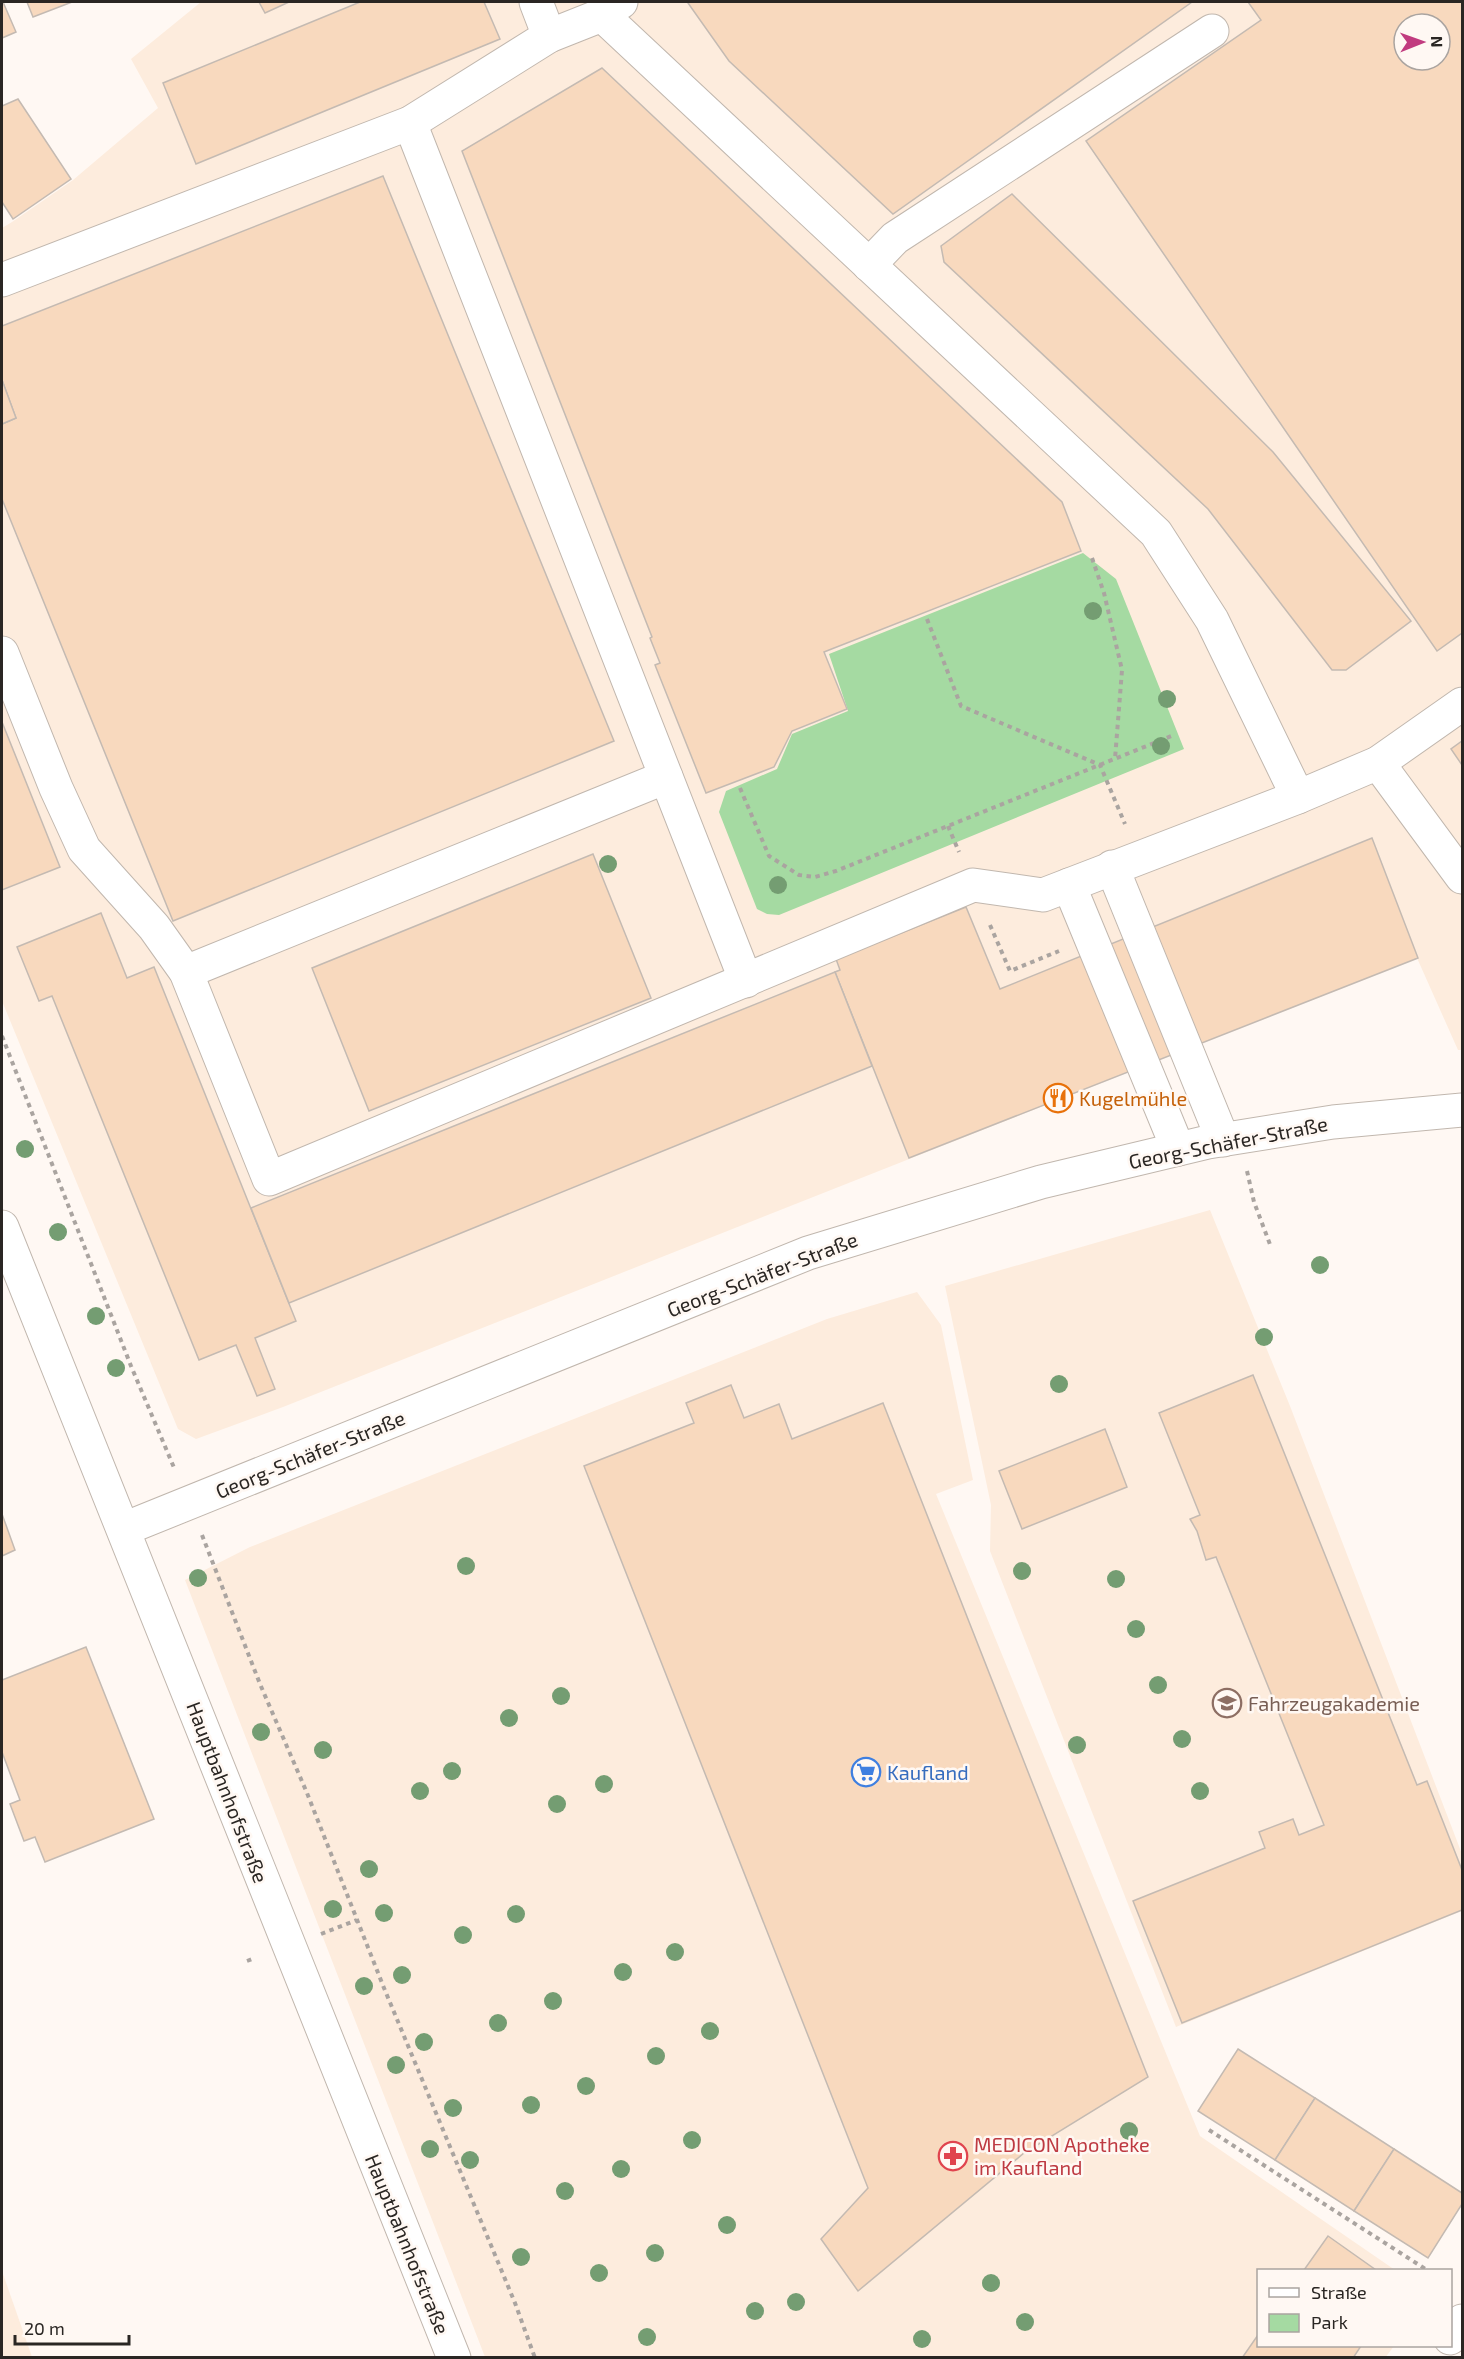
<svg xmlns="http://www.w3.org/2000/svg" width="1464" height="2359" font-family="'Exo 2',sans-serif">
<style>
.built{fill:#fdecdd;fill-rule:evenodd}
.green{fill:#a5daa2}
.building{fill:#f8d9be;stroke:#c4bab2;stroke-width:1.5;fill-rule:evenodd}
.lines{fill:none;stroke-linecap:round;stroke-linejoin:round}
.minor-casing{stroke:#c1b7ae;stroke-width:35}
.path{stroke:#aaa4a0;stroke-width:4;stroke-dasharray:4.5 4.5;stroke-linecap:butt}
.minor{stroke:#fff;stroke-width:33}
.tree{fill:#749d72}
.labels{text-anchor:middle;dominant-baseline:central;stroke-width:5;stroke-linejoin:round;paint-order:stroke}
.food-label{font-size:20px;fill:#c56008;stroke:#fff8f3;text-anchor:start}
.street-label{font-size:20px;fill:#2a2623;stroke:#fff8f3}
.education-label{font-size:20px;fill:#785e54;stroke:#fff8f3;text-anchor:start}
.shop-label{font-size:20px;fill:#366cbe;stroke:#fff8f3;text-anchor:start}
.health-label{font-size:20px;fill:#be3a42;stroke:#fff8f3;text-anchor:start}
</style>
<rect width="100%" height="100%" fill="#fff8f3"/>
<!-- built -->
<g class="built">
<path d="M201 2H1462V1050H1458L1417 958 283 1407 196 1439 178 1429 2 1001V228L12 222 73 180 158 108 131 59ZM1404 24H1440V60H1404Z"/>
<path d="M1210 1210 1290 1406 1462 1854V1911L1176 2027 990 1551 991 1505 945 1286Z"/>
<path d="M917 1292 941 1325 973 1480 936 1494 1200 2136 1395 2270H1258V2346H1394L1385 2358 485 2357 185 1580 250 1547 827 1319Z"/>
<path d="M2 2271 32 2357H2Z"/>
</g>
<!-- green -->
<path class="green" d="M1083 553 1116 579 1184 749 779 915 767 914 757 909 719 812 726 791 777 769 792 734 848 711 829 654Z"/>
<!-- building -->
<g class="building">
<path d="M2 2H3L16 32 2 38Z"/>
<path d="M27 2H72L33 17Z"/>
<path d="M259 2H289L265 13Z"/>
<path d="M360 2H484L500 39 196 164 163 83Z"/>
<path d="M690 2H1192L893 214 729 61 688 3Z"/>
<path d="M1248 2H1462V633L1437 651 1086 141 1261 20ZM1404 24H1440V60H1404Z"/>
<path d="M602 68 1062 502 1081 551 824 652 847 709 792 731 774 767 706 793 655 665 660 663 650 638 652 637 462 151Z"/>
<path d="M18 99 71 179 13 219 2 202V106Z"/>
<path d="M383 176 614 741 173 921 2 499V424L16 418 2 380V326Z"/>
<path d="M1012 194 1273 452 1411 621 1346 670H1332L1208 509 944 262 941 246Z"/>
<path d="M2 380 16 418 2 424Z"/>
<path d="M2 722 60 867 2 890Z"/>
<path d="M1462 741V765L1451 749Z"/>
<path d="M1372 838 1418 958 909 1158 835 972 840 970 836 959 966 907 1000 989Z"/>
<path d="M593 854 651 998 369 1111 312 968Z"/>
<path d="M101 913 127 978 154 967 296 1321 255 1338 275 1389 257 1396 236 1345 199 1360 52 996 39 1001 17 947Z"/>
<path d="M835 972 872 1066 289 1303 251 1208Z"/>
<path d="M1253 1375 1417 1785 1427 1781 1462 1870V1910L1182 2023 1133 1901 1265 1848 1259 1832 1293 1819 1299 1835 1324 1825 1216 1557 1206 1560 1197 1531 1190 1519 1200 1515 1159 1413Z"/>
<path d="M731 1385 744 1418 779 1404 792 1439 883 1403 1148 2077 1024 2153 858 2291 821 2239 868 2188 584 1466 694 1423 686 1403Z"/>
<path d="M1105 1429 1127 1487 1022 1529 999 1471Z"/>
<path d="M2 1514 15 1550 2 1556Z"/>
<path d="M86 1647 154 1819 45 1862 35 1837 24 1841 10 1804 20 1800 2 1752V1680Z"/>
<path d="M1238 2049 1315 2098 1275 2160 1198 2111Z"/>
<path d="M1315 2098 1394 2149 1354 2211 1275 2160Z"/>
<path d="M1394 2149 1462 2193V2204L1428 2258 1354 2211Z"/>
<path d="M1328 2236 1376 2270H1304Z"/>
<path d="M1258 2335V2346H1361L1353 2358H1242Z"/>
</g>
<g class="lines">
<!-- minor casing -->
<g class="minor-casing">
<g id="minor">
<path d="M536 2 549 36"/>
<path d="M621 2 602 15 1156 533 1212 620 1298 797"/>
<path d="M410 123 746 981"/>
<path d="M869 265 895 238 1212 31"/>
<path d="M2 280 410 123 549 36 602 15"/>
<path d="M2 653 56 788 84 849 154 927 186 972 269 1179 973 885 1043 895 1298 797 1378 763 1462 704"/>
<path d="M1378 763 1462 877"/>
<path d="M1112 867 1223 1140"/>
<path d="M1069 885 1178 1149"/>
<path d="M186 972 666 777"/>
<path d="M2 1227 454 2358"/>
<path d="M124 1529 808 1253 1041 1182 1208 1142 1333 1122 1462 1110"/>
<path d="M1450 2338 1462 2321"/>
</g>
</g>
<!-- path -->
<g class="path">
<path d="M1092 558 1104 593 1122 670 1115 759"/>
<path d="M927 619 961 706 1100 765 1125 824"/>
<path d="M740 788 769 856 799 875 815 877 836 871 1174 735"/>
<path d="M948 826 959 852"/>
<path d="M990 925 1010 971 1059 951"/>
<path d="M2 1036 131 1366 175 1470"/>
<path d="M1247 1171 1254 1202 1271 1247"/>
<path d="M202 1535 260 1684 307 1793 384 1988 515 2303 535 2358"/>
<path d="M321 1934 357 1920"/>
<path d="M247 1961 255 1958"/>
<path d="M1209 2130 1427 2270"/>
</g>
<!-- minor -->
<use href="#minor" class="minor"/>
</g>
<!-- trees -->
<g class="tree">
<circle cx="1093" cy="611" r="9"/>
<circle cx="1167" cy="699" r="9"/>
<circle cx="1161" cy="746" r="9"/>
<circle cx="608" cy="864" r="9"/>
<circle cx="778" cy="885" r="9"/>
<circle cx="25" cy="1149" r="9"/>
<circle cx="58" cy="1232" r="9"/>
<circle cx="1320" cy="1265" r="9"/>
<circle cx="96" cy="1316" r="9"/>
<circle cx="1264" cy="1337" r="9"/>
<circle cx="116" cy="1368" r="9"/>
<circle cx="1059" cy="1384" r="9"/>
<circle cx="466" cy="1566" r="9"/>
<circle cx="1022" cy="1571" r="9"/>
<circle cx="198" cy="1578" r="9"/>
<circle cx="1116" cy="1579" r="9"/>
<circle cx="1136" cy="1629" r="9"/>
<circle cx="1158" cy="1685" r="9"/>
<circle cx="561" cy="1696" r="9"/>
<circle cx="509" cy="1718" r="9"/>
<circle cx="261" cy="1732" r="9"/>
<circle cx="1182" cy="1739" r="9"/>
<circle cx="1077" cy="1745" r="9"/>
<circle cx="323" cy="1750" r="9"/>
<circle cx="452" cy="1771" r="9"/>
<circle cx="604" cy="1784" r="9"/>
<circle cx="420" cy="1791" r="9"/>
<circle cx="1200" cy="1791" r="9"/>
<circle cx="557" cy="1804" r="9"/>
<circle cx="369" cy="1869" r="9"/>
<circle cx="333" cy="1909" r="9"/>
<circle cx="384" cy="1913" r="9"/>
<circle cx="516" cy="1914" r="9"/>
<circle cx="463" cy="1935" r="9"/>
<circle cx="675" cy="1952" r="9"/>
<circle cx="623" cy="1972" r="9"/>
<circle cx="402" cy="1975" r="9"/>
<circle cx="364" cy="1986" r="9"/>
<circle cx="553" cy="2001" r="9"/>
<circle cx="498" cy="2023" r="9"/>
<circle cx="710" cy="2031" r="9"/>
<circle cx="424" cy="2042" r="9"/>
<circle cx="656" cy="2056" r="9"/>
<circle cx="396" cy="2065" r="9"/>
<circle cx="586" cy="2086" r="9"/>
<circle cx="531" cy="2105" r="9"/>
<circle cx="453" cy="2108" r="9"/>
<circle cx="1129" cy="2131" r="9"/>
<circle cx="692" cy="2140" r="9"/>
<circle cx="430" cy="2149" r="9"/>
<circle cx="470" cy="2160" r="9"/>
<circle cx="621" cy="2169" r="9"/>
<circle cx="565" cy="2191" r="9"/>
<circle cx="727" cy="2225" r="9"/>
<circle cx="655" cy="2253" r="9"/>
<circle cx="521" cy="2257" r="9"/>
<circle cx="599" cy="2273" r="9"/>
<circle cx="991" cy="2283" r="9"/>
<circle cx="796" cy="2302" r="9"/>
<circle cx="755" cy="2311" r="9"/>
<circle cx="1025" cy="2322" r="9"/>
<circle cx="647" cy="2337" r="9"/>
<circle cx="922" cy="2339" r="9"/>
</g>
<!-- icons -->
<defs>
<g id="restaurant-ring" transform="scale(1.5)"><circle r="9.5" fill="#fff8f3" stroke="#e8710a" stroke-width="1.5"/><path d="M-5-6h1v4h1v-4h1v4h1v-4h1v5L-1.5 .5V6h-2V.5L-5-1ZM5-6V6H3V1.5H1.5Q1.5-4 5-6Z" fill="#e8710a"/></g>
<g id="university-ring" transform="scale(1.5)"><circle r="9.5" fill="#fff8f3" stroke="#8d6e63" stroke-width="1.5"/><path d="M0-5L7-2L0 1L-7-2ZM-4 1L0 2.5L4 1V4Q0 6-4 4Z" fill="#8d6e63"/></g>
<g id="supermarket-ring" transform="scale(1.5)"><circle r="9.5" fill="#fff8f3" stroke="#3f7fe0" stroke-width="1.5"/><path d="M-6-5.5h2.5l.6 2H6L4.5 2H-2.5L-4.4-4H-6ZM-1.5 3.2a1.3 1.3 0 1 0 .1 0ZM3 3.2a1.3 1.3 0 1 0 .1 0Z" fill="#3f7fe0"/></g>
<g id="pharmacy-ring" transform="scale(1.5)"><circle r="9.5" fill="#fff8f3" stroke="#e0444e" stroke-width="1.5"/><path d="M-2-6h4v4h4v4h-4v4h-4v-4h-4v-4h4Z" fill="#e0444e"/></g>
</defs>
<g fill-rule="evenodd">
<use href="#restaurant-ring" x="1058" y="1098"/>
<use href="#university-ring" x="1227" y="1703"/>
<use href="#supermarket-ring" x="866" y="1772"/>
<use href="#pharmacy-ring" x="953" y="2156"/>
</g>
<g class="labels">
<!-- food labels -->
<g class="food-label">
<text x="1079" y="1098">Kugelmühle</text>
</g>
<!-- street labels -->
<g class="street-label">
<text transform="translate(1228 1142) rotate(-11)">Georg-Schäfer-Straße</text>
<text transform="translate(762 1274) rotate(-21)">Georg-Schäfer-Straße</text>
<text transform="translate(310 1454) rotate(-22)">Georg-Schäfer-Straße</text>
<text transform="translate(228 1792) rotate(69)">Hauptbahnhofstraße</text>
<text transform="translate(408 2244) rotate(68)">Hauptbahnhofstraße</text>
</g>
<!-- education labels -->
<g class="education-label">
<text x="1248" y="1703">Fahrzeugakademie</text>
</g>
<!-- shop labels -->
<g class="shop-label">
<text x="887" y="1772">Kaufland</text>
</g>
<!-- health labels -->
<g class="health-label">
<text x="974" y="2144">MEDICON Apotheke<tspan x="974" dy="23">im Kaufland</tspan></text>
</g>
</g>
<!-- border -->
<rect width="1464" height="2359" fill="none" stroke="#2a2623" stroke-width="6"/>
<!-- legend -->
<rect x="1257" y="2269" width="195" height="78" fill="#fff8f3" stroke="#aaa4a0" stroke-width="1.5"/>
<rect x="1269" y="2288" width="30" height="9" fill="#ffffff" stroke="#aaa4a0" stroke-width="1.5"/>
<text x="1311" y="2299" font-size="18" fill="#2a2623">Straße</text>
<rect x="1269" y="2314" width="30" height="18" fill="#a5daa2" stroke="#aaa4a0" stroke-width="1.5"/>
<text x="1311" y="2329" font-size="18" fill="#2a2623">Park</text>
<!-- north arrow -->
<g transform="translate(1422 42) rotate(89)"><circle r="28" fill="#fff8f3" stroke="#aaa4a0" stroke-width="1.5"/>
<path d="M0-4.5L10 22L0 15L-10 22Z" fill="#c13b7f"/>
<text y="-9" font-size="16" font-weight="bold" text-anchor="middle" fill="#2a2623">N</text>
</g>
<!-- scale -->
<path d="M15 2335v9h114v-9" fill="none" stroke="#2a2623" stroke-width="3"/>
<text x="24" y="2335" font-size="18" fill="#2a2623" stroke="#fff8f3" stroke-width="4.5" paint-order="stroke">20 m</text>
</svg>
